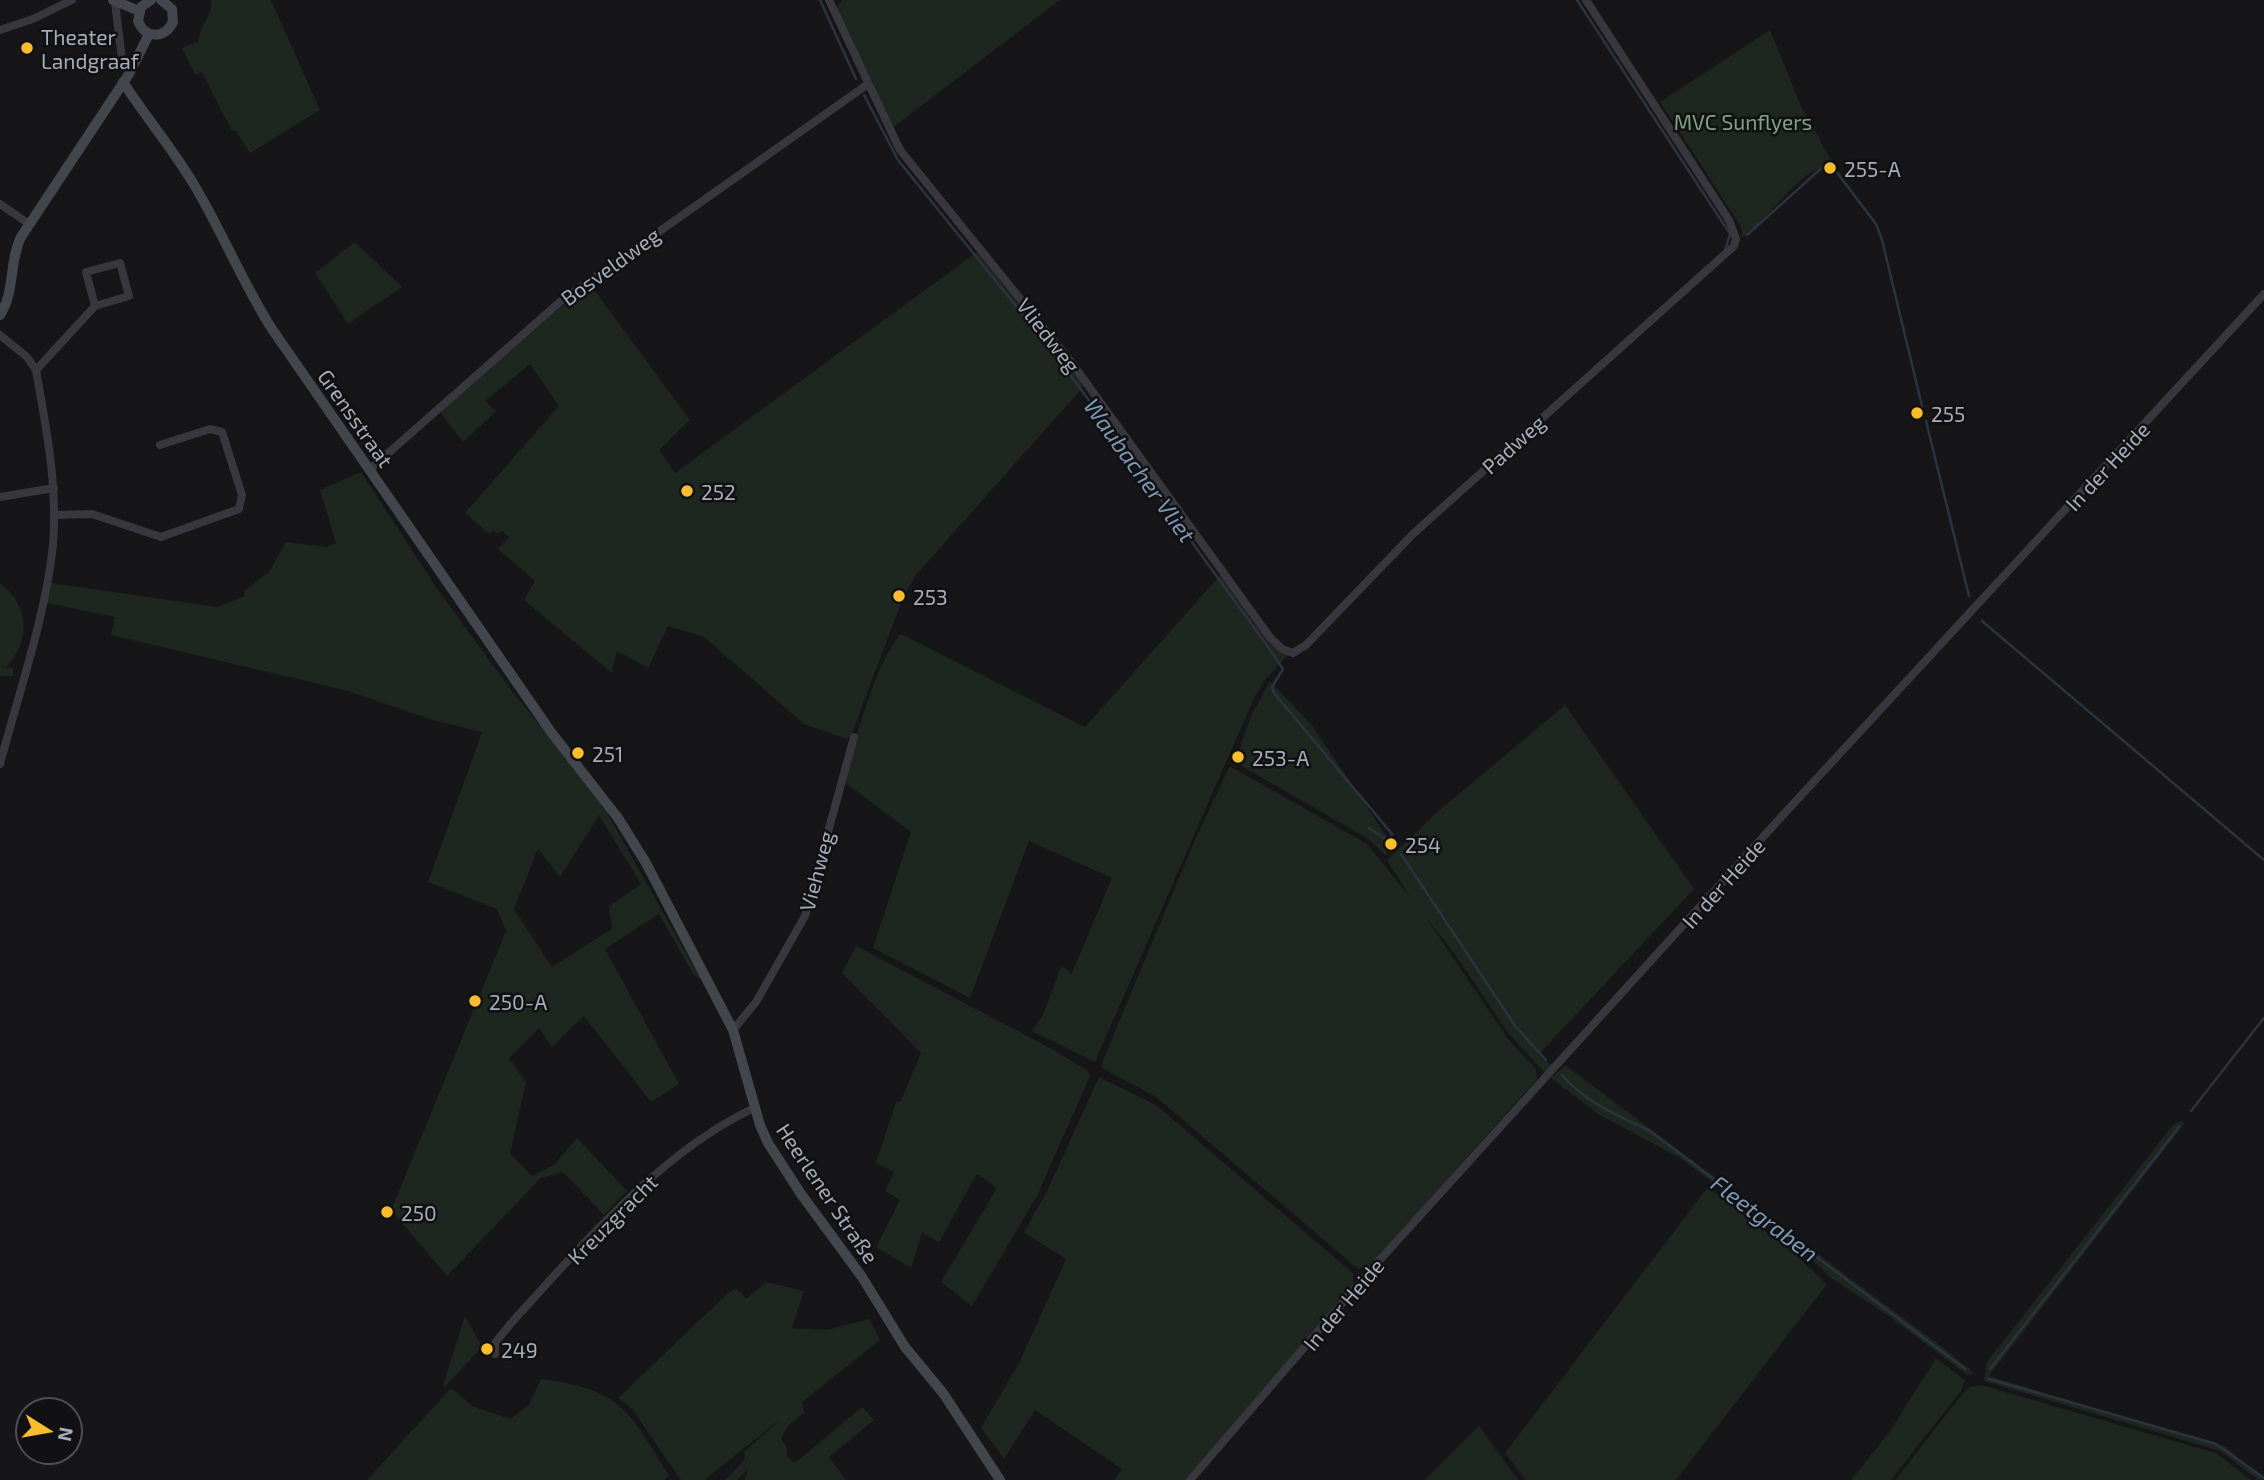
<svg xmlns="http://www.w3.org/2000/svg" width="2264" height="1480" font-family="'Exo 2',sans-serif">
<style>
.green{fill:#1d261f;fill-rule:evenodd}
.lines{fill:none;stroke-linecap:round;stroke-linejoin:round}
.stream{stroke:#2b343d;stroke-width:2.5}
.street{stroke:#37373d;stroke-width:8}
.secondary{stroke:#44464d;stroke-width:10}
.poi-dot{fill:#fbbe2a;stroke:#111113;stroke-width:2.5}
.labels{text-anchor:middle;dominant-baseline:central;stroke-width:5;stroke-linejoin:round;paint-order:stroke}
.poi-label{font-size:21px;fill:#a7acb9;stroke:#111113;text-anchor:start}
.park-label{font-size:21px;fill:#7da581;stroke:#111113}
.street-label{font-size:21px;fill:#a7acb9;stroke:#111113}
.water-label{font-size:23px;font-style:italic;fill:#7c98b5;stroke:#111113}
</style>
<rect width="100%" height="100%" fill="#161618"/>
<!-- green -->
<g class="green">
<path d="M211 0H271L320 110 250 153 235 130 232 131 202 72 195 75 182 48 199 41C199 25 213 16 211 0Z"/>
<path d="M842 0H1060L891 129 836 9Z"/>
<path d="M1770 30 1801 106 1831 160 1829 167C1802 165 1766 223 1743 237L1740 225 1660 102Z"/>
<path d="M355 242 402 287 348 324 315 273Z"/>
<path d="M977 252 1085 385 916 575 903 598 851 736 847 739 804 724 704 637 668 626 648 668 617 651 612 673 524 600 535 581 498 549 509 537 502 531 498 534 493 530 489 534 465 513 559 406 530 364 485 401 496 411 463 442 439 411 589 283 690 420 659 450 675 473Z"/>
<path d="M361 472 438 590 512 691 600 800 701 980 693 974 659 914 605 949 679 1084 651 1102 584 1016 552 1047 539 1028 509 1058 526 1082 510 1154 532 1176 554 1165 577 1138 627 1191 604 1215 563 1172 541 1178 447 1276 391 1210 506 931 497 909 428 882 482 732 430 719 348 691 111 635 115 617 47 603 51 583 217 607 245 596 244 591 269 572 286 542 327 547 336 543 320 490ZM599 815 641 884 609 906 612 929 552 967 514 909 538 849 560 877Z"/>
<path d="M1221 574 1288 655 1264 681 1254 698 1095 1062 1032 1031 1043 1015 1061 967 1067 969 1071 975 1112 878 1029 841 970 998 873 948 911 832 843 781C856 741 874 664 901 634L1085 727Z"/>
<path d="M0 584C30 603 31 645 5 668H13V676H0Z"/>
<path d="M1270 681 1311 724 1393 846 1385 855 1370 840 1235 762 1251 716Z"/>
<path d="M1565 705 1694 889 1539 1054 1552 1066 1545 1073 1509 1034 1454 953 1427 919 1508 1039 1536 1069 1537 1079 1369 1267 1358 1269 1156 1097 1102 1068 1103 1060 1194 842 1230 766 1367 844 1410 897 1387 860 1435 814Z"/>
<path d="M856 946 1054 1050 1088 1071 1090 1076 1037 1196 972 1306 941 1282 997 1188 977 1174 939 1242 922 1233 911 1268 876 1247 900 1200 885 1191 894 1172 876 1163 896 1102 901 1101 921 1053 842 973Z"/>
<path d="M1565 1065 1946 1350 1973 1372 1972 1374 1967 1375 1889 1316 1831 1278 1803 1251 1680 1158 1598 1114 1551 1078Z"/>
<path d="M1099 1077 1156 1105 1353 1273V1286L1186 1480H1114L1122 1469 1035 1410 1004 1459 981 1428 1020 1361 1066 1259 1024 1232 1048 1189Z"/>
<path d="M2180 1121 2185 1123 1989 1376 2226 1447 2264 1480H2258L2220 1451 1984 1381 1986 1363 2173 1125Z"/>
<path d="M1708 1187 1796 1255 1827 1284 1676 1480H1525L1505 1453Z"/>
<path d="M766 1282 804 1291 792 1328 827 1330 869 1319 880 1340 802 1402 804 1413 790 1424 781 1438 787 1448V1456L795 1463 862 1407 874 1420 829 1457 846 1480H744L748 1469 737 1480H725L745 1459 744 1452 781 1419 704 1480H681L632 1409 618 1398 727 1294 736 1288 746 1299Z"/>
<path d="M465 1316 482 1347 444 1388 443 1385Z"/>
<path d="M1936 1358 1965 1380 1961 1391 1891 1480H1851L1891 1430Z"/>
<path d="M541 1379C623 1390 628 1410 669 1475L664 1480H367L451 1388 474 1407 510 1419 529 1405Z"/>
<path d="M1981 1385 2216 1453 2251 1480H1895L1963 1393 1970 1387Z"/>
<path d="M1479 1426 1518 1480H1425Z"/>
</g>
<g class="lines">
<!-- stream -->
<g class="stream">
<path d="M820 0 856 79"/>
<path d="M1577 0 1730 234 1725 250"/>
<path d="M864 95 898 160 1058 358 1266 644 1283 669 1272 687 1274 693 1377 816 1392 834 1390 844"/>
<path d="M1747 235 1826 164 1832 166 1876 224 1882 240 1922 406"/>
<path d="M1926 421 1969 596"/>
<path d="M1982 621 2264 860"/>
<path d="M1369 828 1389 842"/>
<path d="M1401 854 1516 1027 1546 1060"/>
<path d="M1562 1075C1586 1103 1617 1115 1650 1131L1965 1369"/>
<path d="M2191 1111 2264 1018"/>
<path d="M1990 1369 2179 1127"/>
<path d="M1989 1379 2216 1444 2264 1478"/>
</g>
<!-- street -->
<g class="street">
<path d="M829 0 900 150 1072 363 1269 636 1282 649 1293 653 1306 645 1413 534 1734 246 1736 239 1729 220 1586 0"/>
<path d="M115 2 122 59"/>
<path d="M0 30 33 19 72 0"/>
<path d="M0 204 29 224"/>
<path d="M0 335 27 357 36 370C46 428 58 485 53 545 46 615 18 695 0 764"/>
<path d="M36 370 95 306 86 272 120 263 129 296 95 306"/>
<path d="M369 470 561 301 868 84"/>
<path d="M0 497 54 488"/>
<path d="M54 515 92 514 161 537 239 509 242 495 222 432 210 429 160 445"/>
<path d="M733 1030 756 1002 805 916 854 737"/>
<path d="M495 1354V1343L512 1322C581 1247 660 1152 754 1108"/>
<path d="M1190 1480 1377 1263 1783 815 2264 294"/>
</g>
<!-- secondary -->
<g class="secondary">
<path d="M113 0 139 11"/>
<path d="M151 0 141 7 138 21C145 39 165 39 173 22L172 9 161 0"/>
<path d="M123 82C145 116 172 148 193 183 222 231 242 282 272 329L551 732 618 818 646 863 733 1030 760 1125 768 1143 801 1194 862 1277 905 1347 943 1393 1000 1480"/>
<path d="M0 315C15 293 9 261 21 237L129 74 149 34"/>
</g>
</g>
<!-- markers -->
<g class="poi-dot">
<circle cx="27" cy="48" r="7"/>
<circle cx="1830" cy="168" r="7"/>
<circle cx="1917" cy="413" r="7"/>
<circle cx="687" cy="491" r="7"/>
<circle cx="899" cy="596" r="7"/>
<circle cx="578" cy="753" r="7"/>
<circle cx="1238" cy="757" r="7"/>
<circle cx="1391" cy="844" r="7"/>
<circle cx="475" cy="1001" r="7"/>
<circle cx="387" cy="1212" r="7"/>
<circle cx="487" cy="1349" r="7"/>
</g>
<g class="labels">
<!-- poi labels -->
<g class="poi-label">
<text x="41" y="36">Theater<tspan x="41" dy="24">Landgraaf</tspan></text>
<text x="1844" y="168">255-A</text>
<text x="1931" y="413">255</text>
<text x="701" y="491">252</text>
<text x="913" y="596">253</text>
<text x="592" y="753">251</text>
<text x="1252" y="757">253-A</text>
<text x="1405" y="844">254</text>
<text x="489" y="1001">250-A</text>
<text x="401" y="1212">250</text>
<text x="501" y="1349">249</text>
</g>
<!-- park labels -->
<g class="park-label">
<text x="1743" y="121">MVC Sunflyers</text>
</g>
<!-- street labels -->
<g class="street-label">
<text transform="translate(610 266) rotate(-36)">Bosveldweg</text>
<text transform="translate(1049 335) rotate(52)">Vliedweg</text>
<text transform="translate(356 418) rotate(55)">Grensstraat</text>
<text transform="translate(1513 444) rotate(-42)">Padweg</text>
<text transform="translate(2107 466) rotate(-47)">In der Heide</text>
<text transform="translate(816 871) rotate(-75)">Viehweg</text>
<text transform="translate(1723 883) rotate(-48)">In der Heide</text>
<text transform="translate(828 1193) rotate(56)">Heerlener Straße</text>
<text transform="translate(612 1219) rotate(-45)">Kreuzgracht</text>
<text transform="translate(1343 1304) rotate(-50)">In der Heide</text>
</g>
<!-- water labels -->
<g class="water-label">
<text transform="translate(1140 470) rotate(54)">Waubacher Vliet</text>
<text transform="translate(1765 1218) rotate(37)">Fleetgraben</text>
</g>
</g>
<!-- north arrow -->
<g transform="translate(49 1431) rotate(101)"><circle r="33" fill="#111113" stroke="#4d4f55" stroke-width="2"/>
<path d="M0-5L12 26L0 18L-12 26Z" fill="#fbbe2a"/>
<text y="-10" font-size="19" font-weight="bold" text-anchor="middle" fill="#a7acb9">N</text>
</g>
</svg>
